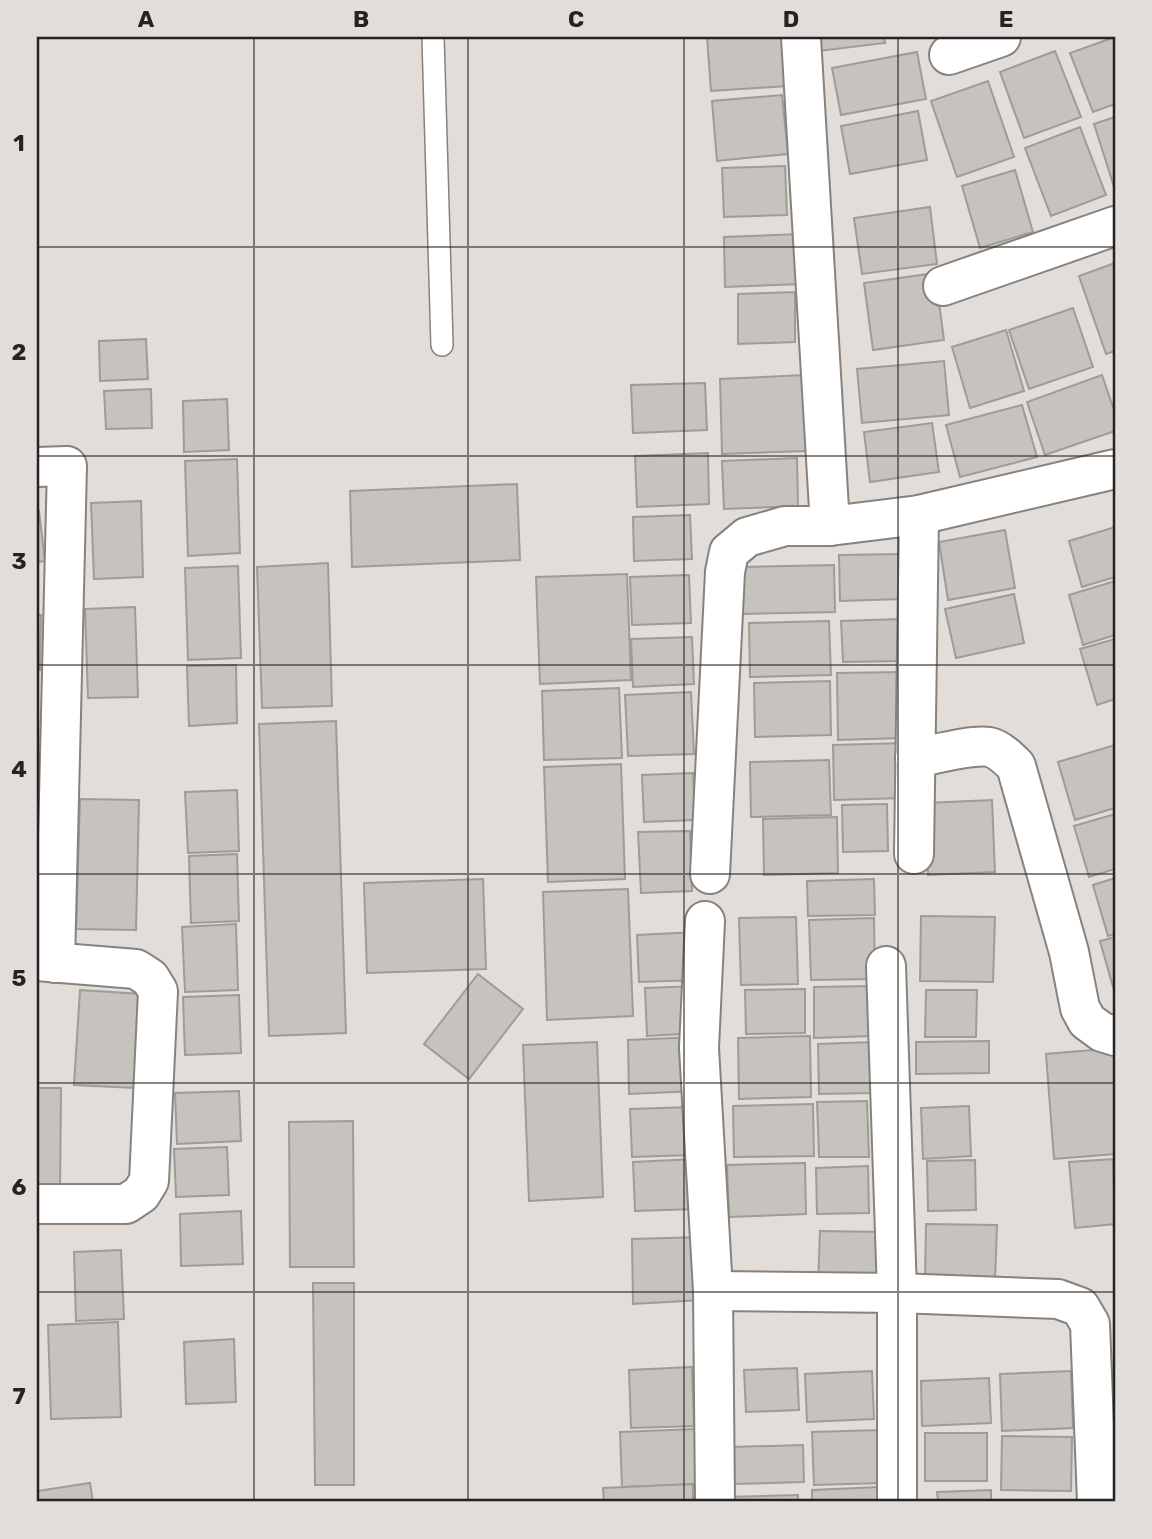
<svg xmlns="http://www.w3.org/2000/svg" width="1152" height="1539" font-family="Rubik,sans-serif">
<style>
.building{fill:#c6c2be;stroke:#9f9b96;stroke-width:2}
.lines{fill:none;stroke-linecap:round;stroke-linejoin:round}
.lane-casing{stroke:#86827e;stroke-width:24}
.street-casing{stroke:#86827e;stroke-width:42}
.lane{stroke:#fff;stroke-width:21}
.street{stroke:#fff;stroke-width:38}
.grid{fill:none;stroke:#242321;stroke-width:2;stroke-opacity:0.55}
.neatline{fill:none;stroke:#242321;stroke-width:2.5}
.grid-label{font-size:23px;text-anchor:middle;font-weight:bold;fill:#242321}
</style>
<rect width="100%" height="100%" fill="#e2ddd9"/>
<!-- building -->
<g class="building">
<path d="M707 37H783L787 86 711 91Z"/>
<path d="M817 37H884L885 43 819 51Z"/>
<path d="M1115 37V104L1093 112 1070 53Z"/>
<path d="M1055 51 1081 117 1024 138 1000 72Z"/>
<path d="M917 52 926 99 841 115 832 68Z"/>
<path d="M988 81 1014 157 957 177 931 101Z"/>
<path d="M782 95 788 154 717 161 712 101Z"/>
<path d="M918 111 927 160 850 174 841 126Z"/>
<path d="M1115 117V190L1094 124Z"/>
<path d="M1080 127 1106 195 1051 216 1025 148Z"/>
<path d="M785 166 787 215 724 217 722 168Z"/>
<path d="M1015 170 1033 232 980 248 962 186Z"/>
<path d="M930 207 937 264 862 274 854 218Z"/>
<path d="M800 234 801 284 725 287 724 237Z"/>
<path d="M1115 263V351L1106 354 1079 276Z"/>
<path d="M935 273 944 340 873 350 864 283Z"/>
<path d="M795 292V342L738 344V294Z"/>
<path d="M1073 308 1093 367 1029 389 1009 330Z"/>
<path d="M1006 330 1024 391 970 408 952 347Z"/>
<path d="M146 339 148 379 100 381 99 341Z"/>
<path d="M944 361 949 415 862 423 857 369Z"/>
<path d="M805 375 807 451 722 454 720 379Z"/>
<path d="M1102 375 1115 413V431L1045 455 1027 402Z"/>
<path d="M705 383 707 430 633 433 631 385Z"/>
<path d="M151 389 152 428 106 429 104 391Z"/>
<path d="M227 399 229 450 184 452 183 401Z"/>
<path d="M1022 405 1037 457 960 477 946 425Z"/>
<path d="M932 423 939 472 870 482 864 432Z"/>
<path d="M708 453 709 504 637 507 635 456Z"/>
<path d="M797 458 798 506 724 509 722 461Z"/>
<path d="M237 459 240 553 188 556 185 461Z"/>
<path d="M517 484 520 560 352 567 350 491Z"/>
<path d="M141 501 143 577 94 579 91 503Z"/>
<path d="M39 511 45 561 37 562V512Z"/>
<path d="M690 515 692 559 634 561 633 517Z"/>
<path d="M1115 527V577L1082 587 1069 541Z"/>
<path d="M1005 530 1015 588 948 600 939 542Z"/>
<path d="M902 554V599L840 601 839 555Z"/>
<path d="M328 563 332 706 262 708 257 567Z"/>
<path d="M834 565 835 612 743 614 742 567Z"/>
<path d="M238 566 241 658 188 660 185 568Z"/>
<path d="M627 574 631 680 540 684 536 577Z"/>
<path d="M689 575 691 623 632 625 630 577Z"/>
<path d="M1115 581V635L1083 645 1069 595Z"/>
<path d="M1014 594 1024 643 956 658 945 609Z"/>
<path d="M135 607 138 697 88 698 85 609Z"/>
<path d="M37 615H41L40 670H37Z"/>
<path d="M900 619 902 661 843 662 841 621Z"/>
<path d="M829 621 831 675 750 677 749 623Z"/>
<path d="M692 637 694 684 633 687 631 639Z"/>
<path d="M1115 639V699L1097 705 1080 649Z"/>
<path d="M236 665 237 723 189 726 187 666Z"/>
<path d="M902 672 903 738 838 740 837 673Z"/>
<path d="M830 681 831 735 755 737 754 683Z"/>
<path d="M619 688 622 758 544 760 542 691Z"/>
<path d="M691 692 694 754 628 756 625 695Z"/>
<path d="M336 721 346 1033 269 1036 259 724Z"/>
<path d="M904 743 905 798 834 800 833 745Z"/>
<path d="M1115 745V808L1075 820 1058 762Z"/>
<path d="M37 755H44L46 818H37Z"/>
<path d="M829 760 831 815 751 817 750 762Z"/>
<path d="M621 764 625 879 548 882 544 767Z"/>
<path d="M693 773 695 820 644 822 642 775Z"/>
<path d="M237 790 239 851 188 853 185 792Z"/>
<path d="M80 799 139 800 136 930 76 929Z"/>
<path d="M992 800 995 872 928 875 925 803Z"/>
<path d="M887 804 888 851 843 852 842 805Z"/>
<path d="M1115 814V869L1089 877 1074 826Z"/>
<path d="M837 817 838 873 764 875 763 819Z"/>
<path d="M690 831 692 891 641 893 638 832Z"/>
<path d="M237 854 239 921 191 923 189 856Z"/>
<path d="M1115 878V934L1108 936 1093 885Z"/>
<path d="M483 879 486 969 367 973 364 883Z"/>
<path d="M874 879 875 915 808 916 807 881Z"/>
<path d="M628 889 633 1016 547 1020 543 892Z"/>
<path d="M921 916 995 917 993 982 920 981Z"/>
<path d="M796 917 798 984 741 985 739 918Z"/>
<path d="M874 918 875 979 811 980 809 920Z"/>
<path d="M236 924 238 990 185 992 182 927Z"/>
<path d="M698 932 699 980 639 982 637 935Z"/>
<path d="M1115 937V994L1100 941Z"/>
<path d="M478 974 523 1009 469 1079 424 1044Z"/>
<path d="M697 986 699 1033 647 1036 645 988Z"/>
<path d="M872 986 873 1036 814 1038V987Z"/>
<path d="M805 989V1033L746 1034 745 990Z"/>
<path d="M80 990 142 994 135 1088 74 1085Z"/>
<path d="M926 990H977L976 1037H925Z"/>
<path d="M239 995 241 1053 185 1055 183 997Z"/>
<path d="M810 1036 811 1097 739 1099 738 1038Z"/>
<path d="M695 1037 696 1091 629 1094 628 1040Z"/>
<path d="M989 1041V1073L916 1074V1042Z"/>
<path d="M597 1042 603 1197 529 1201 523 1045Z"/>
<path d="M873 1042 874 1093 819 1094 818 1044Z"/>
<path d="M1115 1048V1154L1054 1159 1046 1054Z"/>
<path d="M37 1088H61L60 1193 37 1192Z"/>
<path d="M239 1091 241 1141 177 1144 175 1093Z"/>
<path d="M867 1101 869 1157H819L817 1102Z"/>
<path d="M813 1104 814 1156 734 1157 733 1106Z"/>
<path d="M969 1106 971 1156 923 1159 921 1108Z"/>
<path d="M691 1107 692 1155 632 1157 630 1109Z"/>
<path d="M353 1121 354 1267H290L289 1122Z"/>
<path d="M227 1147 229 1195 176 1197 174 1149Z"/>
<path d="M695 1159 696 1209 635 1211 633 1162Z"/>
<path d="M1113 1159 1115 1224 1075 1228 1069 1162Z"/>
<path d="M975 1160 976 1210 928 1211 927 1161Z"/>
<path d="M805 1163 806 1214 729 1217 727 1165Z"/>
<path d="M868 1166 869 1213 817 1214 816 1168Z"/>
<path d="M241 1211 243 1264 181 1266 180 1214Z"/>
<path d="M926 1224 997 1225 995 1281 925 1280Z"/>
<path d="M820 1231 885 1232V1285L818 1284Z"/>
<path d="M700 1237 702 1300 633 1304 632 1239Z"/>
<path d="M121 1250 124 1319 76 1321 74 1252Z"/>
<path d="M313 1283H354V1485H315Z"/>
<path d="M118 1322 121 1417 51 1419 48 1325Z"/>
<path d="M234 1339 236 1402 186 1404 184 1342Z"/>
<path d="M692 1367 694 1426 631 1428 629 1370Z"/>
<path d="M797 1368 799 1410 746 1412 744 1370Z"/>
<path d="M872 1371 874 1419 807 1422 805 1374Z"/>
<path d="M1071 1371 1073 1428 1002 1431 1000 1374Z"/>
<path d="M989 1378 991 1423 922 1426 921 1381Z"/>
<path d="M696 1429 698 1484 622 1487 620 1432Z"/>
<path d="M881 1430 882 1483 814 1485 812 1432Z"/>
<rect x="925" y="1433" width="62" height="48"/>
<path d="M1002 1436 1072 1437 1071 1491 1001 1490Z"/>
<path d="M803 1445 804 1482 733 1484 732 1447Z"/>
<path d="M90 1483 93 1502H37V1491Z"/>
<path d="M693 1484V1502H604L603 1488Z"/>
<path d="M879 1487V1502H812V1490Z"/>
<path d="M991 1490V1502H938L937 1492Z"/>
<path d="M798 1495V1502H726V1497Z"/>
</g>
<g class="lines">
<!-- lane casing -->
<g class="lane-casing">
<path id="lane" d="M433 37 442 345"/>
</g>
<!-- street casing -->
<g class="street-casing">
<g id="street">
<path d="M801 37 830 526"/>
<path d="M949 55 1001 37"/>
<path d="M943 286 1115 226"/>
<path d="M37 467 67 466 55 963"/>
<path d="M915 758C933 755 972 744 989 747 999 749 1009 759 1016 766L1069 952 1080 1008 1087 1021 1102 1032 1115 1036"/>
<path d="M914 854 919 515"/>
<path d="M710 874 725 572 729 552 747 537 785 526H830L919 515 1115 469"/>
<path d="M705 921 699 1048 713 1291 715 1502"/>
<path d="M37 961 136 969 150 978 158 991 149 1181 141 1194 126 1204H37"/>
<path d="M886 966 897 1293V1502"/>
<path d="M713 1291 897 1293 1058 1299 1080 1307 1090 1324 1097 1502"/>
</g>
</g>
<!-- lane -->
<use href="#lane" class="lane"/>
<!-- street -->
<use href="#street" class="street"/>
</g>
<!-- grid -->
<path class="grid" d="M254 37V1502M468 37V1502M684 37V1502M898 37V1502M37 247H1115M37 456H1115M37 665H1115M37 874H1115M37 1083H1115M37 1292H1115"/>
<!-- border -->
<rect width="1152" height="1539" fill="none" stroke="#e2ddd9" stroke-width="77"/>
<rect x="38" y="38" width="1076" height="1462" class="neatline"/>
<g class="grid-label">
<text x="146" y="27">A</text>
<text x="361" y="27">B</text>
<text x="576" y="27">C</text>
<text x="791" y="27">D</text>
<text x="1006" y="27">E</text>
<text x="19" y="151">1</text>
<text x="19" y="360">2</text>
<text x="19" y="569">3</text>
<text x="19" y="777">4</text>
<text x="19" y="986">5</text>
<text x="19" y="1195">6</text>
<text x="19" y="1404">7</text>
</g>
</svg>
